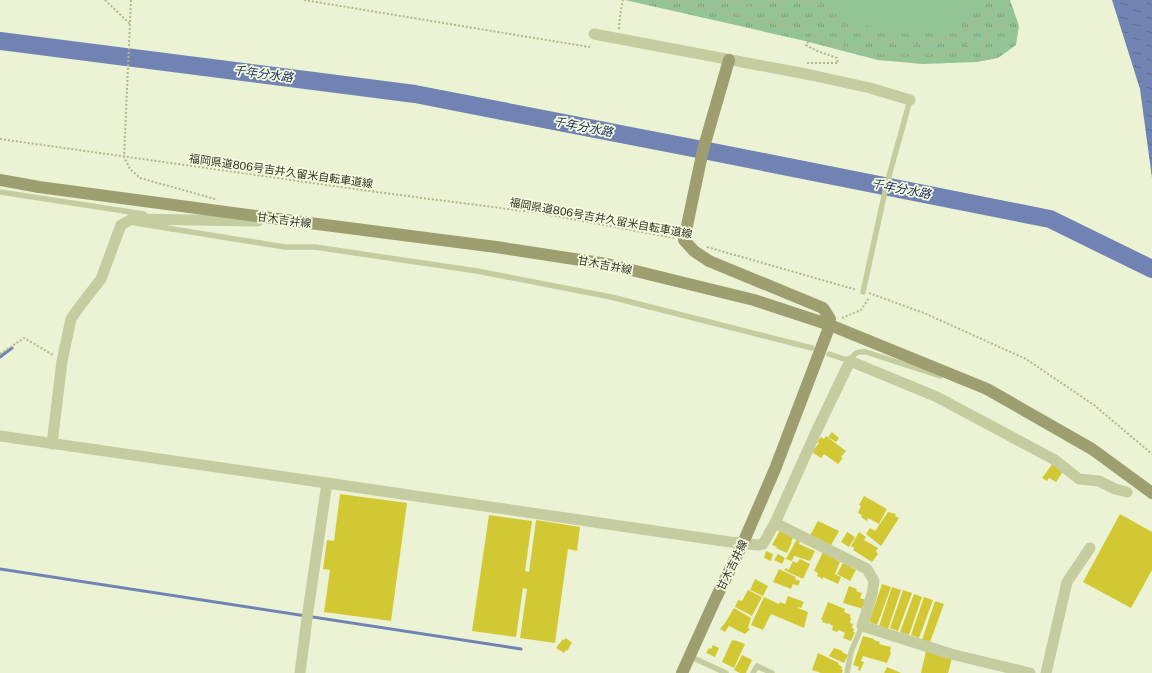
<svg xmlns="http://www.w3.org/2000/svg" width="1152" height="673" font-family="'Public Sans','Noto Sans JP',sans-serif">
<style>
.grass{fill:url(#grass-tufts)}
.garden{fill:#94c395}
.water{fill:url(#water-ripples)}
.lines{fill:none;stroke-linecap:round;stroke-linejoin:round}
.stream{stroke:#7183b2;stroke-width:3}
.river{stroke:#7183b2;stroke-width:18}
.building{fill:#d2c834}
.path{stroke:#b2b78a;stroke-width:2;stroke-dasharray:2 2;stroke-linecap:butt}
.lane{stroke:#c5cca0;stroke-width:5.5}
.street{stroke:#c5cca0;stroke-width:11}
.secondary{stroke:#9d9f71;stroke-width:12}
.labels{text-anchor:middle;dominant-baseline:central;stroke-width:3.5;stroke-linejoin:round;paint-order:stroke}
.street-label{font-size:11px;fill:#343524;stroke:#f5fbe1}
.water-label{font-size:12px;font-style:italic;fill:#162659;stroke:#f5fbe1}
</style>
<defs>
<pattern id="grass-tufts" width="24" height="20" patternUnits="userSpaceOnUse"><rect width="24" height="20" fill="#94c395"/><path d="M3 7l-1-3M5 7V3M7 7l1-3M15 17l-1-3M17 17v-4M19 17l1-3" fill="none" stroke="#7a9f79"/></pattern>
<pattern id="water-ripples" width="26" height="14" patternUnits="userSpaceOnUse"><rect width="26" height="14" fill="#7183b2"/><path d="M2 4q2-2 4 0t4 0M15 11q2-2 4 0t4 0" fill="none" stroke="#5e6c91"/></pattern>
</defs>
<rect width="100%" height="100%" fill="#ecf3d5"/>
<!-- grass -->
<path class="grass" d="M625 0H1010L1019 26 1016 45 998 58 977 62 923 64 878 60 801 40Z"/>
<!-- garden -->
<path class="garden" d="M830 0H979L981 3C973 10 964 17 954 23 925 37 885 38 857 21 847 15 839 8 830 0Z"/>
<!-- water -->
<path class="water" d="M1112 0H1152V178L1140 89Z"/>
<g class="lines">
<!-- stream -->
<g class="stream">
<path d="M0 357 12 348"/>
<path d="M0 569 521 649"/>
</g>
<!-- river -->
<path class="river" d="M0 41 415 94 703 150 1050 219 1152 269"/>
</g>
<!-- building -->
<g class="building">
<path d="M832 432 839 438 836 442 828 437Z"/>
<path d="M826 436 846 451 841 457 843 458 838 464 824 454 821 458 812 452 819 443 817 442 821 437 824 439Z"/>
<path d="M1053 463 1064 470 1056 482 1049 478 1047 481 1042 478Z"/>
<path d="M340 494 407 503 391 621 324 612 330 570 323 569 327 540 334 541Z"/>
<path d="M864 496 887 509 879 524 868 518 867 521 861 517 862 515 858 513 861 506 859 505Z"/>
<path d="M888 512 896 514 895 516 899 518 881 546 866 534 870 528 875 531Z"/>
<path d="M1120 514 1152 532V570L1131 608 1083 582Z"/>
<path d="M489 515 532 521 525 571 529 572 536 520 580 527 577 551 568 549 555 643 520 638 527 589 523 588 516 637 472 631Z"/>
<path d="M818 521 839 531 830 547 809 537Z"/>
<path d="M780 530 793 538 791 542H792L787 553 776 548 777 547 772 545Z"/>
<path d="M847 532 855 537 849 547 841 542Z"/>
<path d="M859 532 866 537 864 540 878 548 876 551 878 554 872 562 853 550 854 548 851 546Z"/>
<path d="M797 539 800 541 799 544 815 551 810 561 794 556 792 561 786 559Z"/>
<path d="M766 551 773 554 771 561 764 558Z"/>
<path d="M823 552 840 562 835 574 841 577 838 584 823 577V579L817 576 818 573 814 571Z"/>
<path d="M778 554 785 558 782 564 774 560Z"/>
<path d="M800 559 810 564 803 579 784 570 786 568 789 570 793 561 797 563Z"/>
<path d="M843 563 856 570 850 581 837 574Z"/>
<path d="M779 569 796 577 795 579 800 581 798 586 793 584 791 589 773 582Z"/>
<path d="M755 579 768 586 763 596 750 590Z"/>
<path d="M882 584 891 587 877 625 869 622Z"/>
<path d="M849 586 857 589 856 591 862 593 860 598 866 600 863 609 843 603Z"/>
<path d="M892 587 901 590 888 629 879 626Z"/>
<path d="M748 590 762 597 752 616 735 607 738 600 742 601Z"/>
<path d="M903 590 912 593 898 631 890 628Z"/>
<path d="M914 594 922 597 909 635 900 632Z"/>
<path d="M788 596 804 602 801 608 798 607V608L808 612 804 628 771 614 763 630 751 625 764 597 779 604 780 602 785 604Z"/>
<path d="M924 597 933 600 919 638 911 635Z"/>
<path d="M935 601 944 604 930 642 922 640Z"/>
<path d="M828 602 845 609 844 612 851 615 850 616 851 619 850 623 853 624 852 628 854 629 853 632H855L851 641 843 638 845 633 839 630 837 632 832 630 833 626 828 623V624L822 622 823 620H821Z"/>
<path d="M734 608 751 618 748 628 750 629 745 634 729 626 725 632 720 629 725 623Z"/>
<path d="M863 636 874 639V640L880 642 879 644 891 647 890 652 891 653 887 663 863 656 861 661 864 662 860 671 858 670 859 667 853 665Z"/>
<path d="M566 638 572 643 567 651 566 650 564 653 556 648 563 639 564 640Z"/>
<path d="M732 640 733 641 734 640 745 644 734 668 722 662Z"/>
<path d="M713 645 719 648 715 657 706 653 709 648 711 649Z"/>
<path d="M834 648 843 651 842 652 848 655 844 663 829 656Z"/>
<path d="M926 651 952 658 948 673H921Z"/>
<path d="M818 653 839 663 838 664 842 667 841 669 843 670 842 673H821L812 670Z"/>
<path d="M742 655 752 660 746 673H740L734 670Z"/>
<path d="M887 667 901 673H884Z"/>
</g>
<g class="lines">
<!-- path -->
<g class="path">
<path d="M105 0 130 24"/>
<path d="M131 0 124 157 130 169 140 178 215 199"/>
<path d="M304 0 589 47 591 44"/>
<path d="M669 0 809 31 812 36C828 41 844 46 860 50 895 58 932 56 968 50V28"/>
<path d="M721 0 750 6 778 2 785 0"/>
<path d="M798 0 822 5 842 24 867 37 896 44H921L954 37 968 28 994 7 990 0"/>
<path d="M777 2 780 15 785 26"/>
<path d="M972 25 988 35"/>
<path d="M619 29 620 15 623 0"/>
<path d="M993 57 988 59C987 56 985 53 984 50 982 36 996 25 1008 25"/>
<path d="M807 63H838L837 58 817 51 806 45 812 36"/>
<path d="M0 139 384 193 539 213 674 238"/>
<path d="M707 247 857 290"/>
<path d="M869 293 924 313 1026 359 1094 405 1152 454"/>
<path d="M842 318 861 310 869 298"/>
<path d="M0 354 24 338 53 355"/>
</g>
<!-- lane -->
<g class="lane">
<path d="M0 192 144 214"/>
<path d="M135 223 285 247H315L477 271 611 297 812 348"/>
<path d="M863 292 886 187 910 100"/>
<path d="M829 354 850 361C854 353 857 351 866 352L940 376"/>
<path d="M689 656 726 673"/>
<path d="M753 673 757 666 772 673"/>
<path d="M847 673 851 652 862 626"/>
</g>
<!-- street -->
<g class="street">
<path d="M594 34 811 75 870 88 910 100"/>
<path d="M0 436 327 483 730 542 758 545 763 544 775 523 816 432 850 361 937 397 1055 460 1079 479 1099 481 1115 489 1127 492"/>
<path d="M52 444 62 361 71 319 77 310 101 279 121 225 132 219 258 221 263 217"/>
<path d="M775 523 867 569 874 581 872 594 862 626 951 654 1030 673"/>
<path d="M300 673 308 611 327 483"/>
<path d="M1046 673 1067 582 1090 548"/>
</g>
<!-- secondary -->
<g class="secondary">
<path d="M0 180 39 187 263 217 496 247 607 264 754 300 830 325 987 389 1092 449 1152 493"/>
<path d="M682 673 715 600 743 543 775 469 830 325V319L823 308 709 261 694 251 684 240 703 150 729 60"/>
</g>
</g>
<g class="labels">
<!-- street labels -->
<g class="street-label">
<text transform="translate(281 171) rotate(8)">福岡県道806号吉井久留米自転車道線</text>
<text transform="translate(601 218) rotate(10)">福岡県道806号吉井久留米自転車道線</text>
<text transform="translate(284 220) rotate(7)">甘木吉井線</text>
<text transform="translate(605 265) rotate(11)">甘木吉井線</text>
<text transform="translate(732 565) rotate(-64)">甘木吉井線</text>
</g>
<!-- water labels -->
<g class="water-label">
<text transform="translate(263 74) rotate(7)">千年分水路</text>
<text transform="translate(583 127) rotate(11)">千年分水路</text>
<text transform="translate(901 189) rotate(11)">千年分水路</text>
</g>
</g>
</svg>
